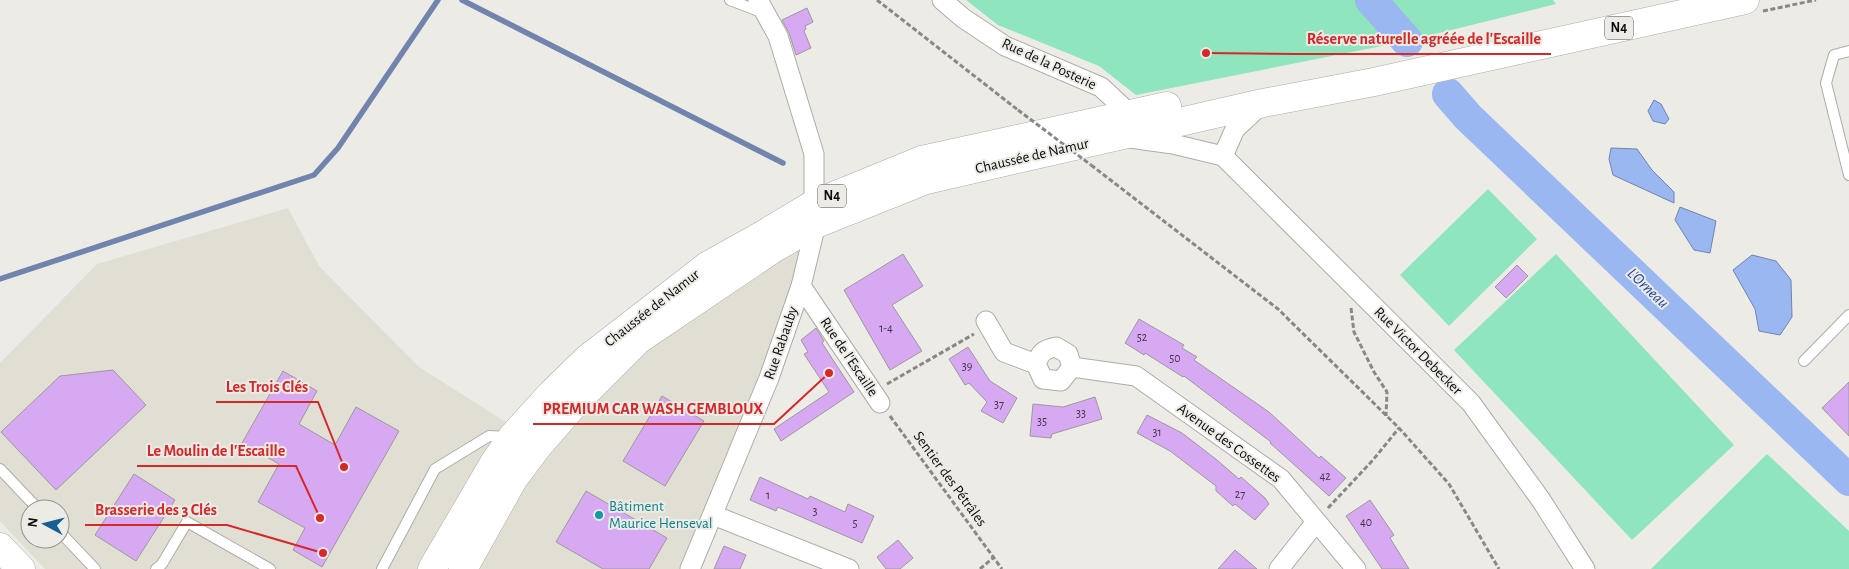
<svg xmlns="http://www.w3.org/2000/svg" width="1849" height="569" font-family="'Alegreya Sans',sans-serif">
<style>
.built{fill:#e1dfd3;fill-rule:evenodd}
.green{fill:#8fe5be}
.water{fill:#9ab7f2;stroke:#7084ad}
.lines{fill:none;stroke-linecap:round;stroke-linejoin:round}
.stream{stroke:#7084ad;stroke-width:5.5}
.river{stroke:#9ab7f2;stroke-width:32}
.building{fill:#d8a9f3;stroke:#9c999d}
.service-casing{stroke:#adaca8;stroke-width:12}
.minor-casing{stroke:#adaca8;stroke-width:21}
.primary-casing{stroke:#adaca8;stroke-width:29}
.path{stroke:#898885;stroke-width:3;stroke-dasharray:5 2.5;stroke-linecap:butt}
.service{stroke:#fff;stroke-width:10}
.minor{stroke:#fff;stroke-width:19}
.primary{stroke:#fff;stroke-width:28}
.path-bridge{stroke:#898885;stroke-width:3;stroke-dasharray:5 2.5;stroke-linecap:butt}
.culture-dot{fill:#0f9aa8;stroke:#ecebe6;stroke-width:2}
.labels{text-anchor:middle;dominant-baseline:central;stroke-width:4;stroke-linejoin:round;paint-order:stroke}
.number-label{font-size:12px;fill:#403445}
.shield{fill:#ecebe6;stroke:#50504d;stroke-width:1}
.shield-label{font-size:14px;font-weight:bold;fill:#0d0d0b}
.street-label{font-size:15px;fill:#0d0d0b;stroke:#ecebe6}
.culture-label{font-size:15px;fill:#0d838f;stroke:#ecebe6;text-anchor:start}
.water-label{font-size:16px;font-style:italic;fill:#23479b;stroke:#ecebe6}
.leader{fill:none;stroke:#d62828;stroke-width:2}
.callout-dot{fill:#d62828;stroke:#ecebe6;stroke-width:2}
.callout-label{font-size:16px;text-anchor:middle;font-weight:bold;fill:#d62828;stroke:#ecebe6;stroke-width:4;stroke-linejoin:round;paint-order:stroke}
</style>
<rect width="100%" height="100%" fill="#ecebe6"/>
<!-- built -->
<path class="built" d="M288 208 319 266 419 367 509 424 579 399 816 224 690 569H45L0 521V363L97 264ZM30 509H60V539H30Z"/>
<!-- green -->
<g class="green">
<path d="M966 0H1553L1556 4 1407 41 1136 95 1099 66 998 25Z"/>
<path d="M1488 189 1537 239 1449 326 1400 275Z"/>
<path d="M1556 254 1734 445 1632 540 1454 350Z"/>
<path d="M1767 454 1849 531V569H1651Z"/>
</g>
<!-- water -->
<g class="water">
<path d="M1654 100 1661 104 1669 119 1665 124 1653 121 1648 111Z"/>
<path d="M1611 148 1637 149 1652 170 1674 192V203L1613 175 1609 159Z"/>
<path d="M1680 207 1716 221 1710 253 1694 250 1675 220Z"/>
<path d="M1752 255 1776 261 1791 280 1792 317 1780 335 1759 331 1755 309 1733 270Z"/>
</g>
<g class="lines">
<!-- stream -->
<g class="stream">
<path d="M462 0 783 163"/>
<path d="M0 279 314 175 338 148 438 0"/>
</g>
<!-- river -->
<g class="river">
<path d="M1371 0 1407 41"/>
<path d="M1448 94 1468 117 1849 480"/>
</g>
</g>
<!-- building -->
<g class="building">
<path d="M807 8 813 22 805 26 806 29 804 31 811 48 796 55 789 33 782 20Z"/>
<path d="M903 254 923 286 892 305 922 351 890 370 844 290Z"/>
<path d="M1517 265 1528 276 1506 298 1495 287Z"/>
<path d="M1139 319 1184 345 1182 348 1197 357 1194 360 1269 412 1319 458 1321 456 1346 478 1329 496 1270 443 1271 442 1184 376 1183 377 1145 353 1144 355 1125 343Z"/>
<path d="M816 328 824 341 822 343 854 392 781 441 774 429 829 392 804 354 808 352 801 340Z"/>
<path d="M968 347 990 381 1017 398 1003 423 981 411 987 402 969 383 965 385 949 359Z"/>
<path d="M113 370 146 405 56 490 1 432 60 376Z"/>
<path d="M283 371 317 391 299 424 335 445 356 407 399 431 322 567 293 550 305 528 258 502 279 464 242 443Z"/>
<path d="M1849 382V436L1822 408Z"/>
<path d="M662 396 704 421 665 486 623 461Z"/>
<path d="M1095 397 1102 419 1052 434 1051 438 1030 436 1033 404 1063 407Z"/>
<path d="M1147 415 1182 433 1217 460 1239 479 1241 477 1265 498 1269 504 1255 520 1235 504 1233 506 1216 491V486L1170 451 1137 433Z"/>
<path d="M134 474 175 500 136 561 95 535Z"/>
<path d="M760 477 808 499 810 496 845 512 848 504 874 516 862 543 778 507 776 511 750 500Z"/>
<path d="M586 491 667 538 649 569H603L556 542Z"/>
<path d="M1370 500 1394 535 1390 538 1409 569H1382L1346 516Z"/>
<path d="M898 540 913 558 900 569H886L877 557Z"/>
<path d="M724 546 746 555 740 569H714Z"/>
<path d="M1235 550 1257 569H1218Z"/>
</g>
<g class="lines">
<!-- service casing -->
<g class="service-casing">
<g id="service">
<path d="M730 0 764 13"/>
<path d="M1849 51 1834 55 1826 83 1849 175"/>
<path d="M1804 361 1849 315"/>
<path d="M0 469 38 509"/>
<path d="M60 532 95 569"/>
<path d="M156 569 162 564 187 522 270 569"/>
<path d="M382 569 435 469 489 436 509 437"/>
</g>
</g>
<!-- minor casing -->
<g class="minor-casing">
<g id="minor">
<path d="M758 0 778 36 814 154V204"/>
<path d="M942 0 963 18 1005 46 1101 87 1130 114"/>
<path d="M1130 138 1173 144 1223 156 1471 403 1541 500 1585 569"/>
<path d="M1223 156 1235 129 1262 104"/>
<path d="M801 286 880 403"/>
<path d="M986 321 1004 352 1036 364"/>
<path d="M1056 347 1068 354 1072 367 1061 381 1043 379 1036 364C1040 353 1044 349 1056 347Z"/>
<path d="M1072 367 1136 376 1281 479 1356 569"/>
<path d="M713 515 849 569"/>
<path d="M690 569 769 378 801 286 816 224"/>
<path d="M1279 569 1316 522"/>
</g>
</g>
<!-- primary casing -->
<g class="primary-casing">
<g id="primary">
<path d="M0 547 21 569"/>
<path d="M432 569 494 463 512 437 552 393 588 358 707 266 759 237 814 204 922 160 1167 106"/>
<path d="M463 569 514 478 538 446 579 399 638 340 773 249 816 224 926 180 1263 103 1374 82 1745 0"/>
</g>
</g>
<!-- path -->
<g class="path">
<path d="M877 0 1018 110"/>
<path d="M1763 11 1816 0"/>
<path d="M1091 165 1278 309 1399 428 1449 484 1499 569"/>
<path d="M1351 308 1354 332 1374 372 1387 392 1386 416"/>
<path d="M887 384 974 334"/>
<path d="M890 416 1002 569"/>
<path d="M1328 508 1373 460 1399 428"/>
<path d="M980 569 994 557"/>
</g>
<!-- service -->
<use href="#service" class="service"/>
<!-- minor -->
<use href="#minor" class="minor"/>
<!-- primary -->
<use href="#primary" class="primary"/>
<!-- path-bridge -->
<path class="path-bridge" d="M1018 110 1091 165"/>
</g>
<!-- markers -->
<circle class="culture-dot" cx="599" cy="515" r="5"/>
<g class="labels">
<!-- number labels -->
<g class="number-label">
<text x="886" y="328">1-4</text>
<text x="1142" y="337">52</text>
<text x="1175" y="358">50</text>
<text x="967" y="366">39</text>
<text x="999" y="404">37</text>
<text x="1081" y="413">33</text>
<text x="1042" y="421">35</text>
<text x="1157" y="432">31</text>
<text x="1325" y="476">42</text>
<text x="1240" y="494">27</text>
<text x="768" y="495">1</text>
<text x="815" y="511">3</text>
<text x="1366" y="522">40</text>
<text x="855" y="523">5</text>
</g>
<!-- shield labels -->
<g class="shield">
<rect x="1605" y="16.5" width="28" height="23" rx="4"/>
<rect x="818" y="184.5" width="28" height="23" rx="4"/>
</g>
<g class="shield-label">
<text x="1619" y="28">N4</text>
<text x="832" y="196">N4</text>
</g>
<!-- street labels -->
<g class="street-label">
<text transform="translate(1049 64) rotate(25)">Rue de la Posterie</text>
<text transform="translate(1032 156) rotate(-13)">Chaussée de Namur</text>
<text transform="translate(652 308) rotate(-38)">Chaussée de Namur</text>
<text transform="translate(781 343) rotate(-71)">Rue Rabauby</text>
<text transform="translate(1418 351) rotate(45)">Rue Victor Debecker</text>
<text transform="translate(849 357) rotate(56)">Rue de l'Escaille</text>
<text transform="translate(1229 443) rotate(36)">Avenue des Cossettes</text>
<text transform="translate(950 479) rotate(54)">Sentier des Pétrâles</text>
</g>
<!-- culture labels -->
<g class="culture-label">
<text x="609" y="506">Bâtiment<tspan x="609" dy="17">Maurice Henseval</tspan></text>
</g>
<!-- water labels -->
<g class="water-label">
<text transform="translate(1648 288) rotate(44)">L'Orneau</text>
</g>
</g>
<!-- callouts -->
<path class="leader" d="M1206 53L1296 54H1551M344 467L318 402H216M829 373L774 424H533M320 518L296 466H137M323 553L227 525H85"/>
<g class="callout-dot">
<circle cx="1206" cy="53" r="5"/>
<circle cx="344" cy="467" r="5"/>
<circle cx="829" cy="373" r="5"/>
<circle cx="320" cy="518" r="5"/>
<circle cx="323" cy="553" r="5"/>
</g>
<g class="callout-label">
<text x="1424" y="44">Réserve naturelle agréée de l'Escaille</text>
<text x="267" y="392">Les Trois Clés</text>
<text x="653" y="414">PREMIUM CAR WASH GEMBLOUX</text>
<text x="216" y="456">Le Moulin de l'Escaille</text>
<text x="156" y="515">Brasserie des 3 Clés</text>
</g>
<!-- north arrow -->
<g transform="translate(45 524) rotate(277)"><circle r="24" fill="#ecebe6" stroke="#93928e"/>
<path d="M0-4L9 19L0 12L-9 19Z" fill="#175e92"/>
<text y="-8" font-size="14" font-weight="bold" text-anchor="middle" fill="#0d0d0b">N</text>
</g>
</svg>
